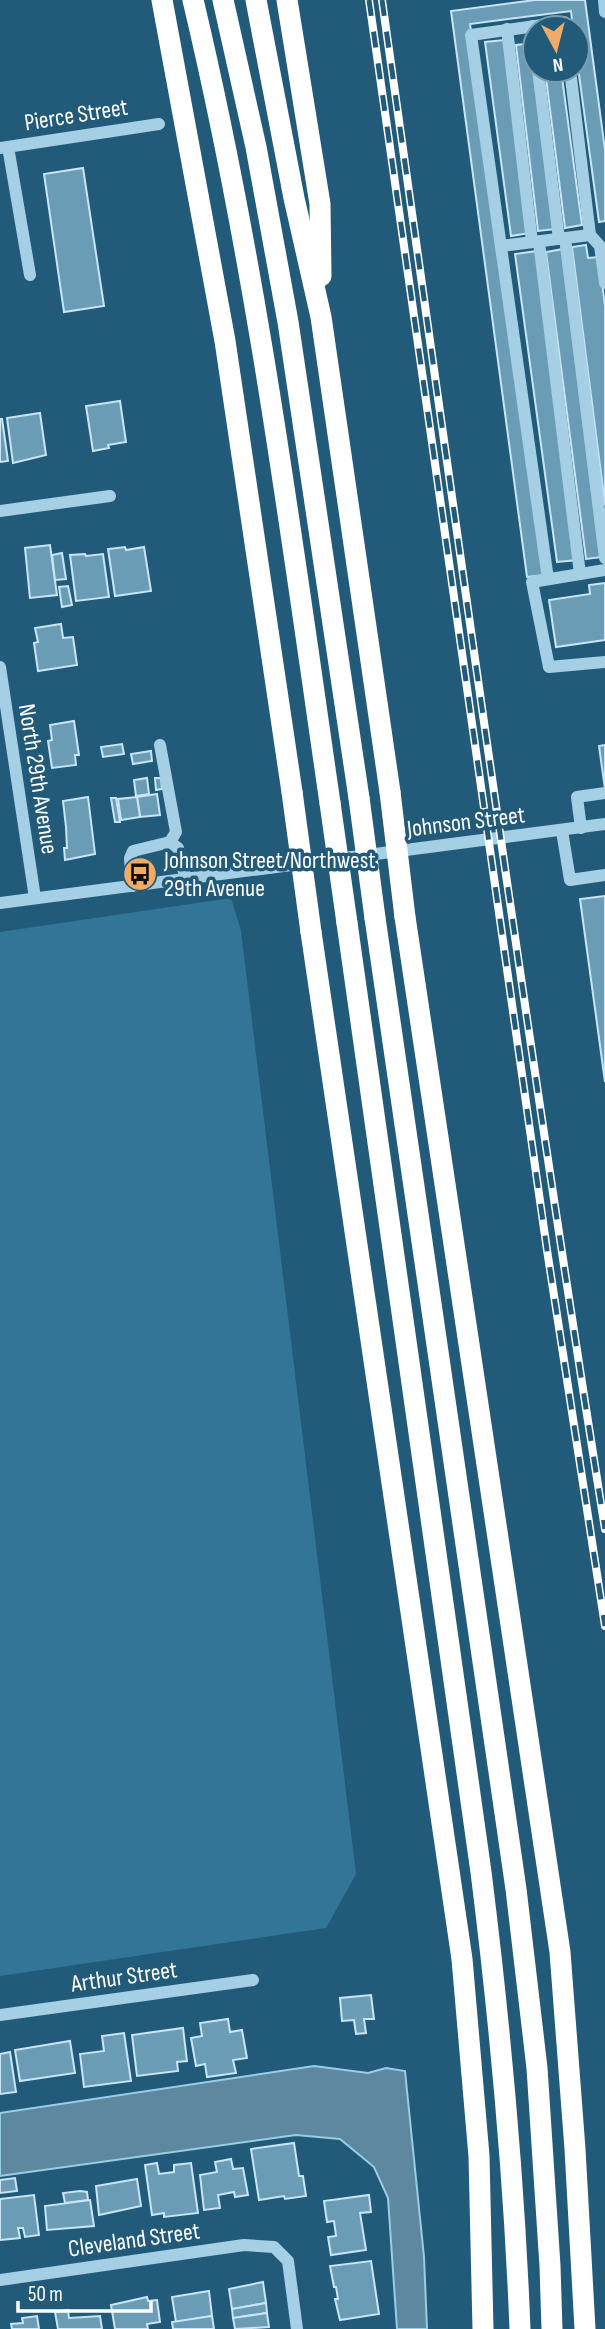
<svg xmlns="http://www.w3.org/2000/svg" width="605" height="2329" font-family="'Sofia Sans Condensed',sans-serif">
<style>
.green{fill:#327596}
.water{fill:#5e889f;stroke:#98cde6;stroke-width:2}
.building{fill:#6b9cb5;stroke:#c7e5f4;stroke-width:2}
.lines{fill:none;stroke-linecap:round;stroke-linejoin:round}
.minor{stroke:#a4cfe5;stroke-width:12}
.highway{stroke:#fff;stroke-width:21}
.rail-casing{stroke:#fff;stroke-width:8}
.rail{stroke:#225b7a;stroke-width:5;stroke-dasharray:16;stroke-linecap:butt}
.highway-bridge{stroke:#fff;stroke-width:21}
.labels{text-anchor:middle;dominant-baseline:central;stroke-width:7;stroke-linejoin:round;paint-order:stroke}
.street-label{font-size:24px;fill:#fff;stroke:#225b7a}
.poi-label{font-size:24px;fill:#fff;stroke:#225b7a;text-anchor:start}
</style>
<rect width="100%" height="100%" fill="#225b7a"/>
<!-- green -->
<path class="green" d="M231 898 241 931 356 1874 326 1928 0 1976V932Z"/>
<!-- water -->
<path class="water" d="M314 2066 368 2073 386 2068 405 2071 424 2257 427 2329H397L388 2198 374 2167 340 2139 296 2135 0 2176V2113Z"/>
<!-- building -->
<g class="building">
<path d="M535 0H585L605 150V221L599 222 577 60V28H573L571 11 470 24 544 575 527 577 451 11Z"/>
<path d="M504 40 530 233 511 236 485 42Z"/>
<path d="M534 43 535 70 555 229 538 231 516 45Z"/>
<path d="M545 70H561L582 225 565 228Z"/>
<path d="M83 168 104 306 64 312 44 174Z"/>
<path d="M586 245 588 258 599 257 605 307V505L572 247Z"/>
<path d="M563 249 603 557 586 559 546 252Z"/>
<path d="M537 251 578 560 557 562 515 254Z"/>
<path d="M120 401 126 442 108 445 109 448 93 451 86 406Z"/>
<path d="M40 413 46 455 13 463 7 418Z"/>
<path d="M0 419H2L8 461 0 462Z"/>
<path d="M50 545 57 595 30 598 25 548Z"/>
<path d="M125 547 126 550 144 547 151 591 115 596 108 549Z"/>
<path d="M62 553 66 579 55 580 52 555Z"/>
<path d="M85 554 86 556 103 554 109 597 76 601 70 555Z"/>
<path d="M605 583V640L556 647 549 600 590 594 589 585Z"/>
<path d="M68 586 72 605 62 607 59 587Z"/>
<path d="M61 624 63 638 73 637 77 665 38 671 34 643 38 642 35 628Z"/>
<path d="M74 721 79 755H75L76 765 52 768 48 741 52 740 50 725Z"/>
<path d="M122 744 124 754 103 757 101 747Z"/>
<path d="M605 745V789L599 746Z"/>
<path d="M151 751 152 761 133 764 131 754Z"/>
<path d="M147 778 149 794 136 796 134 780Z"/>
<path d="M155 778H161L162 789 156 790Z"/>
<path d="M157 794 160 815 140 817 137 797Z"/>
<path d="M88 797 95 854 65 860 64 848H67L66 827 63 801Z"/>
<path d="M137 797 140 817 121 820 118 799Z"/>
<path d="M111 798H116L120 822H115Z"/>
<path d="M605 896V1082L580 899Z"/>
<path d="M371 1995 374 2019H364L366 2033 356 2034 354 2020 342 2021 340 1998Z"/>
<path d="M228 2019 230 2032 242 2030 247 2058 233 2060 236 2073 207 2077 205 2064 196 2066 191 2038 202 2036 200 2023Z"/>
<path d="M183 2028 187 2061 177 2062 178 2071 137 2076 132 2035Z"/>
<path d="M124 2033 131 2081 84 2087 80 2054 104 2051 102 2036Z"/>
<path d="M70 2041 75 2073 20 2081 15 2050Z"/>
<path d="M10 2052 16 2092 0 2094V2054Z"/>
<path d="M294 2143 299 2176H303L306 2196 285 2199 284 2196 259 2200 251 2149Z"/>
<path d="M231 2159 233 2169 243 2168 248 2195 235 2197 234 2192 218 2195 220 2208 204 2210 200 2175 217 2172 215 2162Z"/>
<path d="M157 2163 159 2174 174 2172V2165L191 2163 198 2213 164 2217V2213L152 2215 145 2165Z"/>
<path d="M15 2178 17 2191 0 2193V2180Z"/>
<path d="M137 2179 141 2206 99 2215 96 2186Z"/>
<path d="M80 2191 87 2192 88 2200 65 2203 63 2193Z"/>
<path d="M34 2195 39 2235 25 2237 23 2228H18L20 2238 0 2240V2199Z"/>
<path d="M369 2195 371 2212 360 2213 366 2250 331 2255 328 2237 336 2236 334 2221 327 2222 324 2201Z"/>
<path d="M90 2200 94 2226 47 2230 45 2206Z"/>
<path d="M371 2261 379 2314 340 2320 335 2299H338L336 2287H334L330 2266Z"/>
<path d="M263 2282 266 2303 232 2309 229 2289Z"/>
<path d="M209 2291 212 2316 176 2322 172 2297Z"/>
<path d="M147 2297 148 2301 157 2300 160 2322 147 2324 148 2329H115L111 2305Z"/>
<path d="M266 2303 267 2313 233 2318 232 2309Z"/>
<path d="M68 2310 69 2318 100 2316 102 2329H58L55 2312Z"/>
<path d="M267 2313 269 2327 235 2329 233 2318Z"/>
<path d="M37 2316 39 2329H12L11 2324 23 2323 22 2318Z"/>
<path d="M212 2316 214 2329H173L172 2322Z"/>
</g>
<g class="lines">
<!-- minor -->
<g class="minor">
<path d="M604 0 605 12"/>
<path d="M533 26 535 43"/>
<path d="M507 29 532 242"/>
<path d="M538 70 559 239"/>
<path d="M570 70 590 235 600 246 605 283"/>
<path d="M8 147 30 275"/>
<path d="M0 148 159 124"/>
<path d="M565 238 605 558"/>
<path d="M539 242 580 574"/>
<path d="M501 246 590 235"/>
<path d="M0 511 110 496"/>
<path d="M605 570 532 582 549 667 605 662"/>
<path d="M548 579 471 35 564 22 565 28"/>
<path d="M0 667 35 898"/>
<path d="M581 828 577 797 605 793"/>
<path d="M562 831 570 880 605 875"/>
<path d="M170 842 178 848 186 880"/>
<path d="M132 886 130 858 133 851 170 842 176 832 160 745"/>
<path d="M0 903 605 824"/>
<path d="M0 2015 253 1980"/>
<path d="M0 2280 244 2245 274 2247 288 2261 297 2329"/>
</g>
<!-- highway -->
<g class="highway">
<path d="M162 0 225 341 292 792"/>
<path d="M193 0C256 264 291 534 330 803"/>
<path d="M223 0 256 147 288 322 359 798"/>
<path d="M256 0 294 198 321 317 390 792"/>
<path d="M287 0 320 204 321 276"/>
<path d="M405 917 560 1952 575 2149 585 2329"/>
<path d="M375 918 516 1889 537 2068 550 2266 552 2329"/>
<path d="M347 923 481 1872C500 2024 514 2176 520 2329"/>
<path d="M311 932 462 1959 479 2156 483 2329"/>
</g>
<!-- rail casing -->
<g class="rail-casing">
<g id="rail">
<path d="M369 0 547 1250 605 1626"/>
<path d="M382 0C454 510 524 1020 605 1529"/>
</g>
</g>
<!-- rail -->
<use href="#rail" class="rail"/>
<!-- highway-bridge -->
<g class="highway-bridge">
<path d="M292 792 311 932"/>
<path d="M390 792 405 917"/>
<path d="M359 798 375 918"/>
<path d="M330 803 347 923"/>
</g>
</g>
<!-- icons -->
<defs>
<g id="bus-disc" transform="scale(1.75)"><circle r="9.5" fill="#f1ab66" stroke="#225b7a"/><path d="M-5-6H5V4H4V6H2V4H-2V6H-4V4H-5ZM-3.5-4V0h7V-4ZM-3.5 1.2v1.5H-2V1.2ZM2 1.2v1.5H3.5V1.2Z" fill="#111"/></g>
</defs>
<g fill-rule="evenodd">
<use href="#bus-disc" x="140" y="874"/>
</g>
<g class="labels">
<!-- street labels -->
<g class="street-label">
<text transform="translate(76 115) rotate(-9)">Pierce Street</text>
<text transform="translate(38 779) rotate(81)">North 29th Avenue</text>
<text transform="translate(466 822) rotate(-7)">Johnson Street</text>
<text transform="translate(124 1977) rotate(-8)">Arthur Street</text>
<text transform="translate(134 2240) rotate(-8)">Cleveland Street</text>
</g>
<!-- poi labels -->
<g class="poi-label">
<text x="164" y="860">Johnson Street/Northwest<tspan x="164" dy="28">29th Avenue</tspan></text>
</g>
</g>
<!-- north arrow -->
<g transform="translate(556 49) rotate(173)"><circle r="33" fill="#225b7a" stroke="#7a9daf" stroke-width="2"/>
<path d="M0-5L12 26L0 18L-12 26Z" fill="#f1ab66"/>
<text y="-10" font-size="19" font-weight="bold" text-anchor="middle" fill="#ffffff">N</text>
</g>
<!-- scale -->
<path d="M18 2301v10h133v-10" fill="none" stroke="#ffffff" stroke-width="3.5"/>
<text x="28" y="2301" font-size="21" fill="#ffffff" stroke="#225b7a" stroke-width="5" paint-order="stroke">50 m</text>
</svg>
